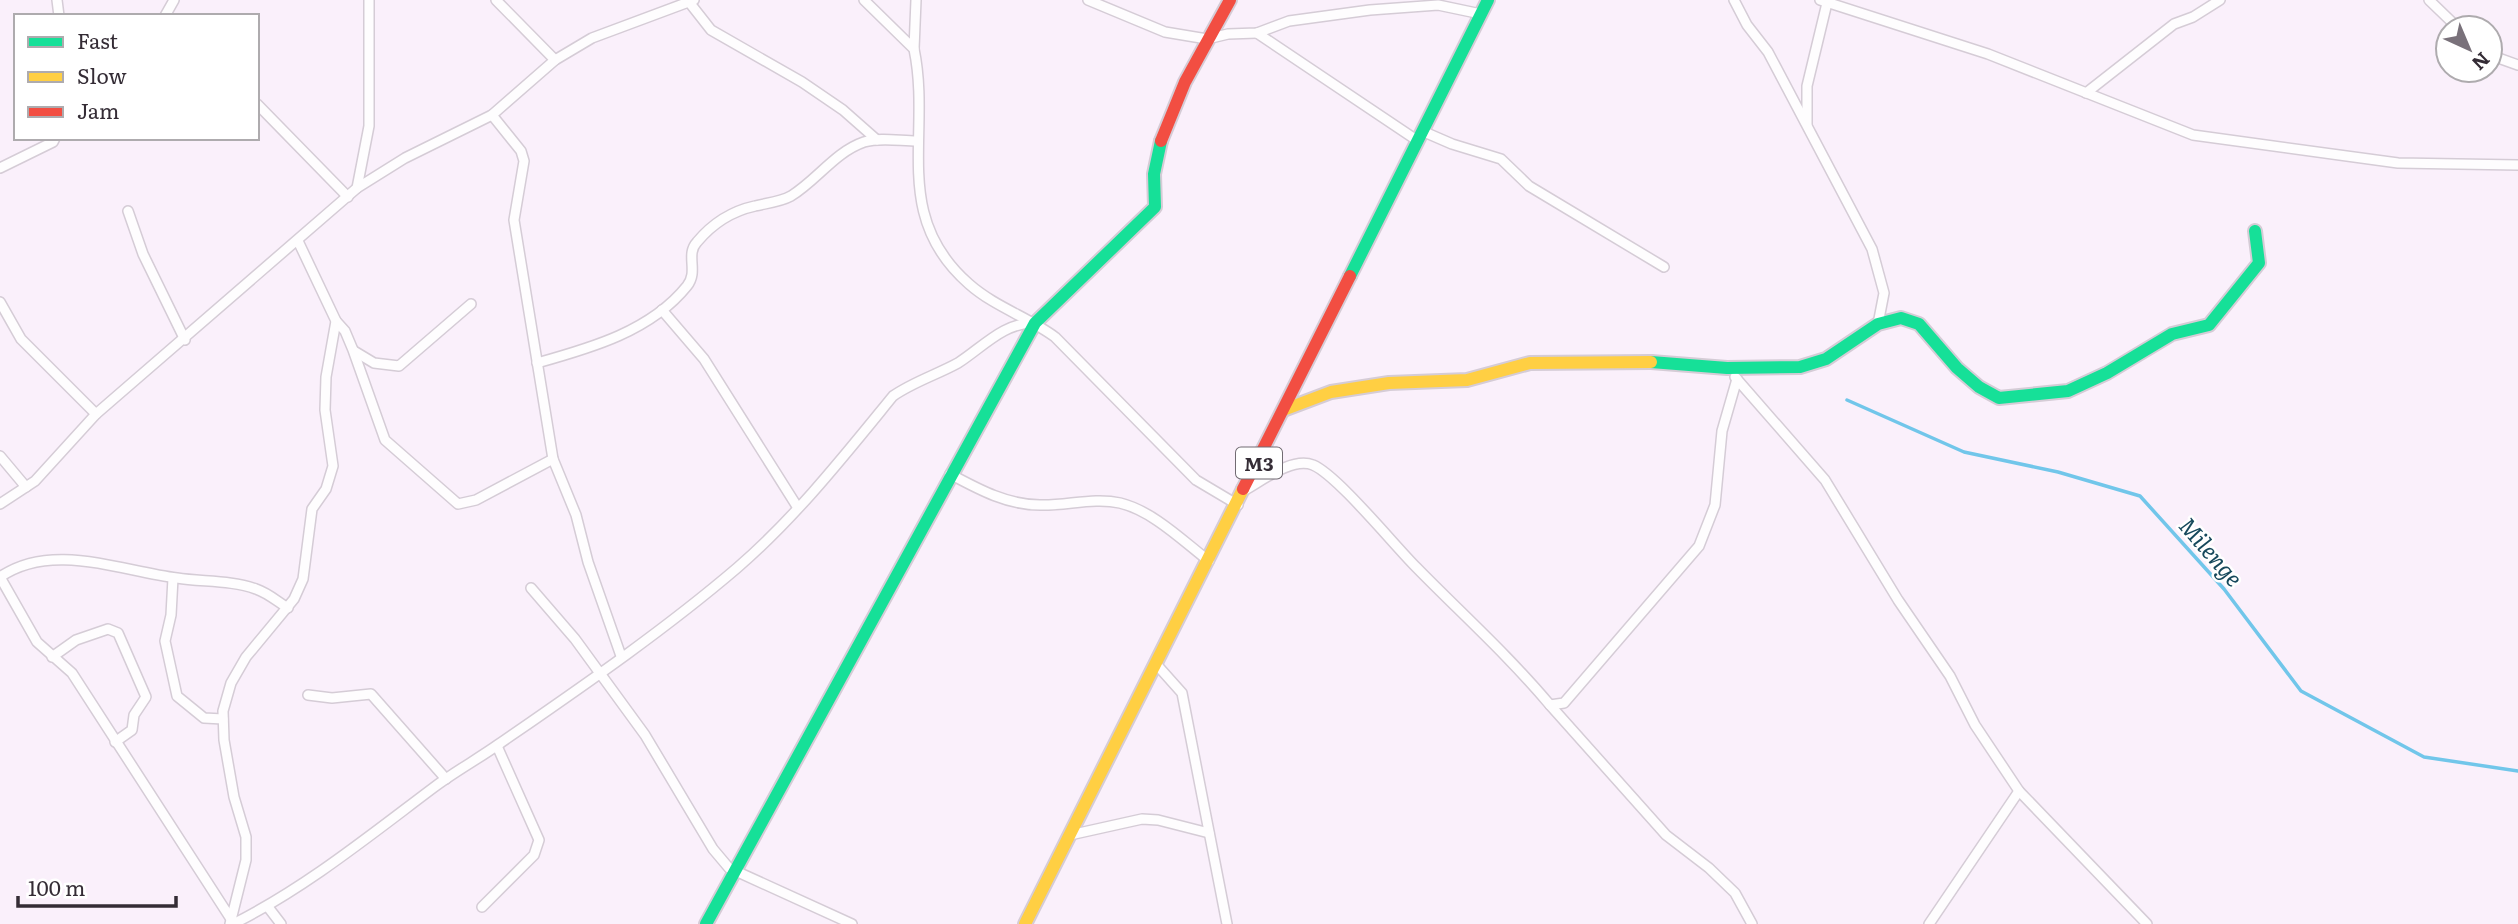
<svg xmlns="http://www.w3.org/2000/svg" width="2518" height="924" font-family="Literata,serif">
<rect width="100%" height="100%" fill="#faf0fb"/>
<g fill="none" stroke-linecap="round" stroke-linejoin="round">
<polyline stroke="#71c6ea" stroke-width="3.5" points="1847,400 1964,452 2058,472 2140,496 2224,589 2301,691 2424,757 2518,771"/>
<g stroke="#d5ccd6" stroke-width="12">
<g id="street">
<polyline points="57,0 59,16"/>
<polyline points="496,0 555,60"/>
<path d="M864,0L914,49C932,135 890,215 969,284C995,307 1028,317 1055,337L1196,480L1238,505"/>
<polyline points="1088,0 1165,32 1207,39 1228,34 1257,33 1289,21 1370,10 1438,5 1481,14"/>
<polyline points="1734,0 1747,25 1768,52 1872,249 1884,293 1878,324"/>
<polyline points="1820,0 1988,54 2193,135 2398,163 2518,165"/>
<polyline points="2429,0 2458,28"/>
<polyline points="689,2 711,30 802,82 843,110 877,140"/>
<polyline points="165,16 174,0"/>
<polyline points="1257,33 1418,141"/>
<polyline points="914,49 916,0"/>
<polyline points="2490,55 2518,65"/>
<polyline points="2086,93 2174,24 2193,17 2220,0"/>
<polyline points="257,104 348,197"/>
<polyline points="492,115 521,151 524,161 514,220 553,459 576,515 588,562 621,656"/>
<polyline points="1807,124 1807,86 1827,3"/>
<polyline points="1422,131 1452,144 1501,159 1529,186 1664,267"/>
<polyline points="0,168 53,142 55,138"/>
<polyline points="357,188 369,126 369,0"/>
<polyline points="128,211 143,254 185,340"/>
<polyline points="0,302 21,339 96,414"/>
<polyline points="662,310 704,359 798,508"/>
<polyline points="336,321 345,331 353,350 385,440 458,504 476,500 553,459"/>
<polyline points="354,351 374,363 399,366 471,304"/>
<path d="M537,363C591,348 651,331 687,286C699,271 685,255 697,242C712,224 732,211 755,206C767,203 780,202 791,196C817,180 835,152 864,142C880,137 900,141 917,141"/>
<polyline points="1735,377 1825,480 1898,600 1950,676 1975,725 2019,791 2147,924"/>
<polyline points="0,456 26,487"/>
<path d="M950,474C978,489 1007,505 1040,505C1066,506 1094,497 1120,503C1153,511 1183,541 1209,561"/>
<path d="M1245,490C1263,480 1292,457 1313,465C1337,475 1394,545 1416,567C1461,613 1508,655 1550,705L1564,703L1699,546L1715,505L1722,431L1737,379"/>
<polyline points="0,504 35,481 96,414 357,188 405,158 492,115 555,60 592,38 694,0"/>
<polyline points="0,577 37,642 72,673 231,919"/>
<path d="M0,577C52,541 120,571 177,578C202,582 231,580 256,589C268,593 278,602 288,608"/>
<polyline points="173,578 171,615 165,641 177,696 204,718 223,719"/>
<polyline points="531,588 575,639 645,735 713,849 729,868 852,924"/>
<polyline points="52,657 76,640 108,629 118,633 146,697 134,715 132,730 115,742"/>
<polyline points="1157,665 1182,693 1227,924"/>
<polyline points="308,695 332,698 371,694 446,779"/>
<polyline points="1550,705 1666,835 1709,868 1735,893 1752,924"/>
<polyline points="1070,835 1142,819 1158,820 1209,833"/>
<polyline points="268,907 281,924"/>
<polyline points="482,907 534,855 539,840 497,746"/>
<polyline points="230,924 246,860 246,837 234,797 224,740 223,711 231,683 246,657 294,599 303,579 312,509 326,489 333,466 325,410 326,377 336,321 298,241"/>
<path d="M233,924C305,888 369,836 433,788C454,772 478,759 499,744C580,688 662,632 737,568C796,517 844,456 893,396C913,382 936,375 958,363C983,347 1004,322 1035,323"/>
<polyline points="1929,924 2019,791"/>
</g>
</g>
<g stroke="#d5ccd6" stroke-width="16">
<g id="fast">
<polyline points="1350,276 1488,0"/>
<polyline points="1651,362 1727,368 1800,367 1826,359 1878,324 1901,318 1919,324 1957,368 1979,387 1999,398 2068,391 2107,373 2172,334 2209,325 2259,263 2255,231"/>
<polyline points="706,924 1035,323 1155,207 1154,174 1161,141"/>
</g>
</g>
<g stroke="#d5ccd6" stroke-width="16">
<g id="slow">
<polyline points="1286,409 1331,392 1389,383 1467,380 1530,363 1651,362"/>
<polyline points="1025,924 1243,489"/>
</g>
</g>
<g stroke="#d5ccd6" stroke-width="16">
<g id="jam">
<polyline points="1161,141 1185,82 1230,0"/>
<polyline points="1243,489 1350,276"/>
</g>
</g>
<use href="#street" stroke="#fefdfe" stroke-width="9"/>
<use href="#fast" stroke="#16e098" stroke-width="12"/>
<use href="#slow" stroke="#ffcf43" stroke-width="12"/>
<use href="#jam" stroke="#f24e42" stroke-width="12"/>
</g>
<g text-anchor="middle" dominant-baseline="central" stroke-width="5" stroke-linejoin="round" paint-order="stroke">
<rect fill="#fff" stroke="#716b72" stroke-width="2" x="1236" y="447.5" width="46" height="31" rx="5"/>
<g font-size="19" font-weight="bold" fill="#342c35">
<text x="1259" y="463">M3</text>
</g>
<g font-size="23" font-style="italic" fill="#16485c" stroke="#fff">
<text transform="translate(2212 551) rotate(49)">Milenge</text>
</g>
</g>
<rect x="14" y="14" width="245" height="126" fill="#ffffff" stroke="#aeabae" stroke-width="2"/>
<rect x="28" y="37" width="35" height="10" fill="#16e098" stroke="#aeabae" stroke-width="2"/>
<text x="77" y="49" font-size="21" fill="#342c35">Fast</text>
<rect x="28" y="72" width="35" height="10" fill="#ffcf43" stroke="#aeabae" stroke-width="2"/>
<text x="77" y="84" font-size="21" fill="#342c35">Slow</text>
<rect x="28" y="107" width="35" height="10" fill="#f24e42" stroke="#aeabae" stroke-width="2"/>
<text x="77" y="119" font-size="21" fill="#342c35">Jam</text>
<g transform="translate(2469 49) rotate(136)"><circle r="33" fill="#ffffff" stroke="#aeabae" stroke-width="2"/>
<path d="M0-5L12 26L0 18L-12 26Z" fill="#79717a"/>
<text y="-10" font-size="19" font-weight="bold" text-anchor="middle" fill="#342c35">N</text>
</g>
<path d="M18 896v10h158v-10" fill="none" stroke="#342c35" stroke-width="3.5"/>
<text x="28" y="896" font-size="21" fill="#342c35" stroke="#ffffff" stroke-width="5" paint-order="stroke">100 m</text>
</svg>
